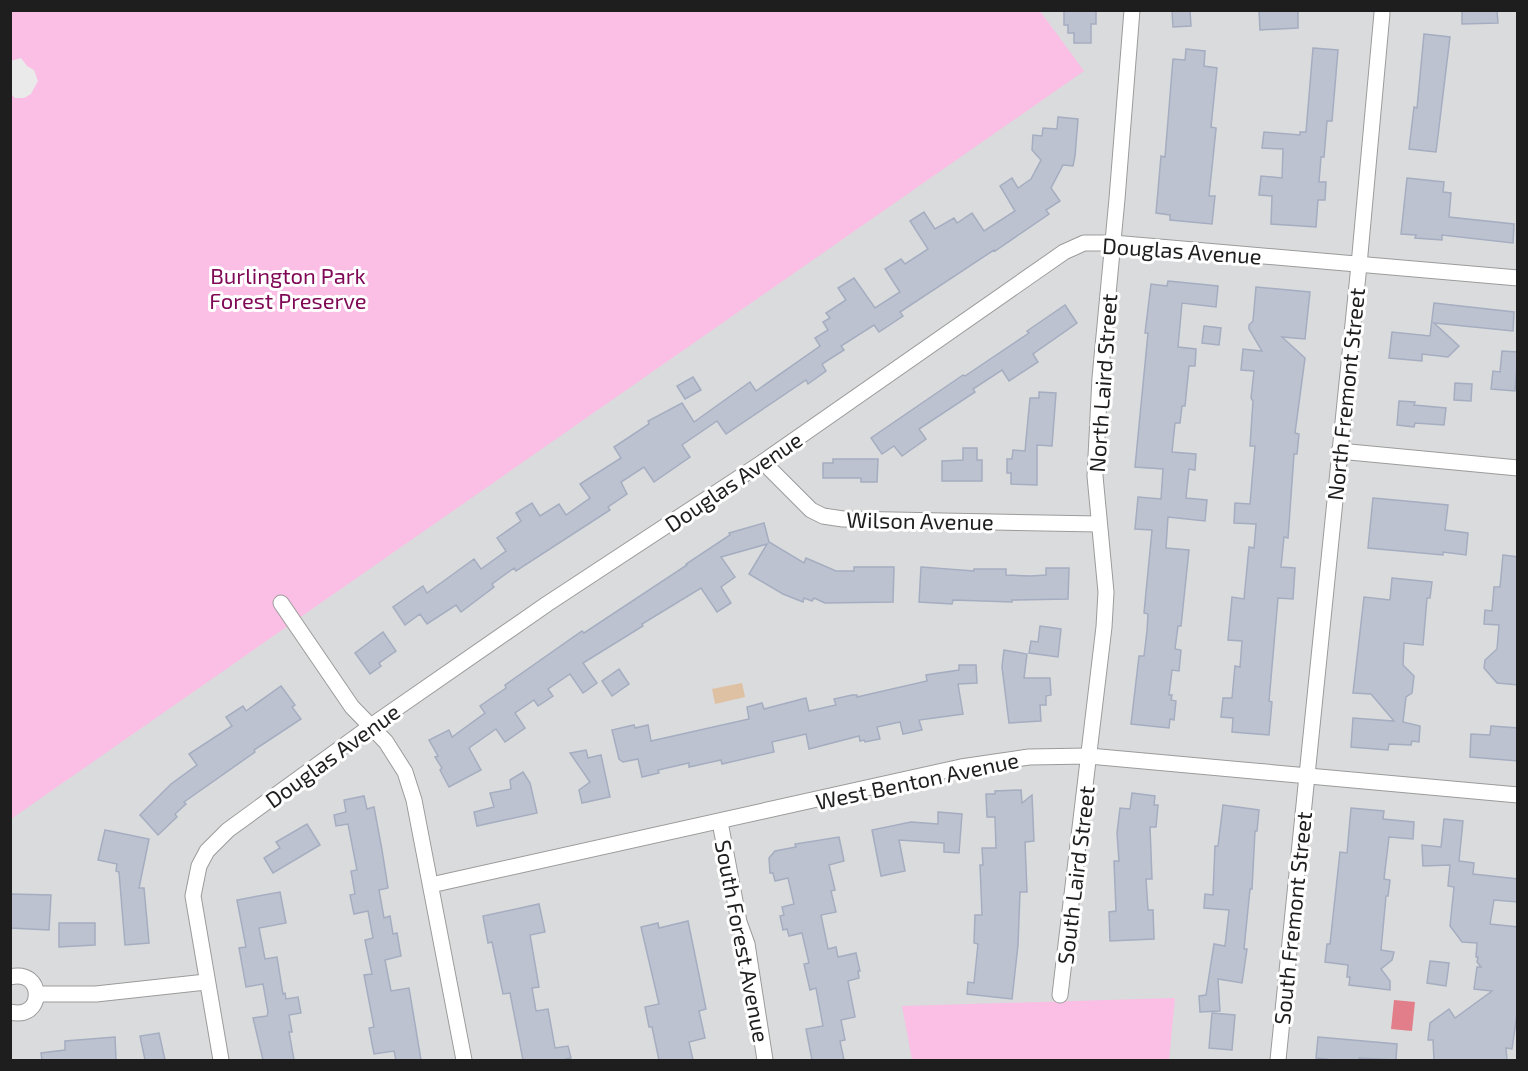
<svg xmlns="http://www.w3.org/2000/svg" width="1528" height="1071" font-family="'Exo 2',sans-serif">
<rect width="100%" height="100%" fill="#e3e4ef"/>
<polygon fill="#dadbdc" points="1040,11 1517,11 1517,1060 11,1060 10,819 1083,71"/>
<g fill="#fbbee5">
<polygon points="11,11 1040,11 1084,71 11,819"/>
<polygon points="1175,998 1169,1060 912,1060 902,1006"/>
</g>
<polygon fill="#e17e89" points="1394,1000 1415,1002 1412,1031 1391,1029"/>
<polygon fill="#eaeaea" points="21,58 27,66 34,70 38,81 31,94 24,98 15,98 11,94 11,61"/>
<polygon fill="#dec0a2" points="742,683 745,697 715,704 712,689"/>
<g fill="#bcc2cf" stroke="#a5adc1" stroke-width="1.5">
<polygon points="1064,10 1096,10 1096,24 1091,24 1091,43 1074,43 1074,33 1068,33 1068,25 1064,25"/>
<polygon points="1172,10 1190,10 1191,26 1173,27"/>
<polygon points="1259,10 1298,10 1298,28 1260,30"/>
<polygon points="1462,10 1497,10 1498,23 1462,24"/>
<polygon points="1424,34 1450,37 1436,152 1409,149 1414,107 1417,108"/>
<polygon points="1313,48 1338,50 1332,121 1327,121 1324,157 1321,157 1319,182 1326,182 1325,200 1318,200 1316,227 1271,224 1272,196 1259,195 1261,176 1282,178 1283,149 1262,148 1264,132 1300,135 1300,132 1306,132"/>
<polygon points="1186,49 1205,51 1204,66 1217,68 1211,127 1216,128 1216,129 1209,196 1215,196 1212,224 1170,220 1170,215 1156,213 1161,156 1165,157 1173,59 1185,60"/>
<polygon points="1058,117 1078,119 1075,156 1073,166 1063,165 1051,188 1060,201 1046,210 1049,214 995,251 994,250 900,312 903,316 879,332 874,325 841,346 844,350 822,364 826,371 808,384 806,380 726,434 717,421 682,445 690,457 654,482 644,467 621,482 627,494 608,507 610,510 516,571 514,568 492,584 494,587 461,612 456,605 427,624 420,614 405,625 393,607 423,586 427,593 474,559 481,569 506,551 497,538 521,521 516,513 532,503 540,516 559,504 566,515 590,498 580,484 621,458 614,447 649,424 648,421 682,403 694,422 750,382 756,391 820,346 815,338 828,330 823,322 830,318 826,313 846,300 838,288 854,278 875,308 900,292 885,269 901,259 905,264 928,249 910,221 924,212 935,229 954,218 957,223 972,213 984,231 1015,211 1000,186 1012,178 1018,188 1031,179 1041,160 1032,150 1033,135 1042,136 1043,128 1057,129"/>
<polygon points="1407,178 1444,182 1443,192 1451,193 1449,217 1514,224 1513,243 1442,235 1442,240 1415,238 1416,235 1401,234"/>
<polygon points="1168,281 1218,286 1216,307 1182,303 1178,347 1196,349 1195,366 1189,366 1185,406 1182,406 1180,423 1175,423 1172,452 1196,454 1195,470 1189,469 1186,498 1207,500 1205,521 1168,517 1166,548 1189,550 1181,626 1178,626 1175,649 1181,650 1179,671 1172,670 1169,695 1172,695 1171,700 1176,701 1174,720 1170,719 1169,728 1131,724 1139,656 1144,656 1147,631 1148,614 1144,613 1152,530 1135,529 1138,497 1161,499 1163,469 1135,467 1148,333 1145,333 1151,284 1167,286"/>
<polygon points="1256,287 1310,292 1305,339 1282,337 1305,358 1295,433 1299,434 1297,454 1294,454 1288,538 1284,537 1281,567 1295,568 1293,599 1278,598 1269,701 1272,702 1269,735 1232,732 1233,718 1221,717 1223,698 1232,698 1235,666 1240,667 1242,641 1228,640 1232,597 1244,599 1249,547 1254,548 1256,524 1234,523 1235,503 1250,504 1255,446 1250,446 1253,401 1251,398 1254,371 1241,370 1243,349 1262,351 1249,329 1249,325 1253,321"/>
<polygon points="1434,303 1514,312 1513,331 1434,323 1459,346 1448,357 1422,354 1422,361 1389,358 1392,332 1430,336"/>
<polygon points="1065,305 1077,323 1033,354 1038,362 1009,381 1002,370 973,389 975,392 919,429 926,439 902,456 894,446 882,454 871,438 963,375 965,376 1029,333 1027,331"/>
<polygon points="1204,326 1221,328 1219,345 1202,343"/>
<polygon points="1502,351 1518,352 1515,391 1491,389 1493,371 1500,372"/>
<polygon points="693,377 701,390 685,399 677,386"/>
<polygon points="1455,383 1472,384 1471,401 1454,400"/>
<polygon points="1039,392 1056,393 1052,446 1037,445 1037,485 1011,484 1011,473 1007,473 1007,459 1012,459 1013,450 1025,451 1030,398 1039,398"/>
<polygon points="1399,401 1415,402 1414,405 1446,408 1444,425 1415,423 1414,427 1397,425"/>
<polygon points="963,448 977,448 977,460 982,460 982,481 942,481 942,461 963,460"/>
<polygon points="833,459 878,459 877,482 861,482 861,478 823,478 823,463 833,463"/>
<polygon points="1373,498 1448,505 1445,530 1468,533 1466,555 1443,552 1443,555 1368,548"/>
<polygon points="764,523 769,542 804,563 806,558 836,571 854,571 854,567 894,567 893,602 825,603 814,598 812,601 804,598 803,602 783,594 749,574 767,544 721,557 735,577 721,587 731,603 717,612 701,588 642,624 643,626 583,663 597,683 583,693 570,674 548,689 553,696 538,706 534,700 515,713 525,728 505,742 496,729 469,748 481,770 449,787 440,770 442,768 435,757 438,756 429,740 449,730 452,737 485,713 480,706 506,688 505,685 582,631 584,633 687,565 686,564 730,535 729,533"/>
<polygon points="1503,555 1518,557 1518,685 1497,683 1484,668 1485,660 1497,649 1499,625 1484,624 1485,610 1492,611 1494,587 1500,587"/>
<polygon points="921,567 974,571 974,569 1006,569 1006,575 1031,576 1046,575 1046,568 1069,568 1068,599 1012,600 1012,602 953,600 952,604 919,602"/>
<polygon points="1392,578 1432,582 1430,598 1427,598 1423,645 1404,643 1403,665 1414,676 1412,693 1406,697 1403,722 1420,726 1419,742 1412,741 1411,745 1389,744 1388,750 1351,747 1353,718 1394,721 1371,694 1353,693 1364,597 1390,600"/>
<polygon points="1040,626 1061,629 1058,657 1029,653 1031,641 1038,642"/>
<polygon points="383,632 396,651 379,663 381,666 370,674 355,653"/>
<polygon points="1004,650 1027,654 1024,678 1050,678 1051,695 1046,696 1046,705 1040,705 1041,721 1009,723 1002,667"/>
<polygon points="959,665 976,665 977,683 958,684 963,714 919,720 922,730 903,734 900,722 877,727 880,739 865,742 864,740 860,741 859,736 809,749 806,734 772,742 774,752 722,764 721,760 689,767 689,763 658,770 659,773 642,777 638,759 623,762 619,759 612,730 634,725 635,728 648,725 651,741 749,719 747,707 762,703 764,709 806,698 809,711 836,705 834,699 852,695 857,695 857,697 927,681 926,675 959,670"/>
<polygon points="619,669 629,684 612,696 602,681"/>
<polygon points="281,686 295,705 292,707 301,719 254,750 255,752 184,802 186,804 175,814 177,817 158,835 140,815 171,784 197,765 189,754 232,726 226,717 243,706 246,711"/>
<polygon points="1491,726 1518,728 1518,761 1470,757 1471,734 1490,735"/>
<polygon points="586,750 588,758 601,755 610,797 582,803 579,790 590,782 570,753"/>
<polygon points="523,772 530,783 537,813 477,826 474,812 494,807 490,793 511,789 510,780"/>
<polygon points="1021,790 1022,803 1032,795 1034,841 1025,842 1027,892 1020,892 1018,945 1012,999 967,994 968,982 974,983 978,944 974,943 975,915 982,915 980,865 983,865 982,848 996,848 995,817 987,817 986,794 995,794 995,791"/>
<polygon points="1132,793 1155,796 1154,805 1158,805 1156,827 1150,827 1152,879 1146,879 1148,910 1153,910 1154,939 1110,941 1109,912 1116,911 1114,861 1119,861 1117,833 1120,808 1130,809"/>
<polygon points="364,796 367,809 374,807 382,850 388,888 379,890 384,918 390,916 393,934 397,933 401,956 385,960 391,991 409,988 421,1060 396,1060 394,1051 374,1054 369,1028 374,1027 364,975 372,974 365,940 373,938 368,911 354,914 350,895 355,894 351,871 357,870 348,824 336,826 334,815 346,812 344,800"/>
<polygon points="1223,805 1259,810 1257,831 1255,831 1252,889 1250,889 1244,949 1247,949 1242,983 1218,979 1220,1011 1200,1012 1199,996 1206,995 1214,944 1225,946 1229,910 1204,908 1205,894 1213,895 1215,846 1218,846"/>
<polygon points="1351,808 1384,811 1383,819 1414,822 1413,839 1389,837 1384,879 1390,880 1388,896 1386,896 1381,950 1394,952 1392,960 1381,969 1390,981 1390,990 1349,985 1350,977 1347,977 1348,965 1325,962 1327,944 1330,944 1340,852 1347,853"/>
<polygon points="938,812 962,814 959,853 944,852 944,843 899,840 905,871 881,876 872,830 911,822 938,824"/>
<polygon points="1444,819 1463,821 1459,861 1474,863 1473,874 1518,879 1518,902 1494,900 1490,924 1518,927 1518,1007 1512,1049 1506,1048 1507,1060 1434,1060 1433,1040 1428,1040 1430,1023 1449,1009 1455,1018 1492,991 1474,989 1477,967 1481,967 1477,962 1478,957 1476,957 1477,943 1462,942 1450,926 1454,887 1448,886 1450,865 1423,866 1422,845 1441,847"/>
<polygon points="307,824 320,845 273,873 264,858 280,848 276,842"/>
<polygon points="105,830 149,839 139,888 144,888 149,943 125,945 119,872 116,871 117,864 98,860"/>
<polygon points="839,837 844,861 829,865 835,890 831,891 836,912 821,915 828,949 836,947 838,957 856,953 860,971 858,971 859,978 848,981 855,1017 841,1020 845,1040 840,1041 844,1060 812,1060 806,1029 823,1026 816,988 810,990 804,964 809,963 802,933 789,936 787,929 783,930 780,916 784,915 782,907 794,904 788,878 775,881 773,873 770,873 769,858 775,851 796,847 795,844"/>
<polygon points="280,892 286,923 259,928 265,959 277,957 283,994 285,993 286,999 298,997 301,1013 289,1015 292,1032 289,1032 294,1060 263,1060 253,1018 267,1016 268,1012 263,984 246,987 239,948 246,947 237,900"/>
<polygon points="10,894 51,895 49,930 10,928"/>
<polygon points="539,904 545,932 530,935 539,987 532,988 536,1011 548,1009 555,1048 568,1046 571,1058 566,1059 567,1060 523,1060 510,993 503,994 492,942 488,943 483,916"/>
<polygon points="688,921 706,1009 699,1011 705,1038 689,1042 693,1060 659,1060 652,1027 649,1027 645,1007 659,1004 641,927 658,923 659,928"/>
<polygon points="59,923 95,923 95,945 59,947"/>
<polygon points="1430,961 1449,963 1446,986 1427,983"/>
<polygon points="1212,1013 1235,1015 1232,1050 1209,1048"/>
<polygon points="159,1033 165,1060 145,1060 140,1036"/>
<polygon points="115,1037 116,1060 42,1060 41,1053 65,1050 65,1041"/>
<polygon points="1318,1037 1397,1044 1396,1060 1359,1058 1359,1060 1326,1060 1327,1059 1316,1058"/>
</g>
<g fill="none" stroke-linecap="round" stroke-linejoin="round">
<g stroke="#9b9b9b" stroke-width="17">
<g id="street">
<polyline points="1339,451 1518,468"/>
<polyline points="763,462 811,510 823,516 843,519 1098,524"/>
<polyline points="281,603 352,707 386,742 405,772 414,800 464,1060"/>
<polyline points="720,822 739,922 747,944 765,1060"/>
<polyline points="431,885 961,767 1029,757 1089,756 1518,795"/>
<path d="M10,977C45,968 45,1021 10,1012"/>
<polyline points="37,994 96,994 206,982"/>
<polyline points="1060,995 1104,627 1106,592 1095,476 1100,378 1117,199 1132,10"/>
<polyline points="221,1060 193,896 199,866 207,851 228,830 371,726 547,604 763,462 1064,252 1084,243 1113,243 1518,278"/>
<polyline points="1278,1060 1359,265 1382,13"/>
</g>
</g>
<use href="#street" stroke="#fff" stroke-width="15"/>
</g>
<g text-anchor="middle" dominant-baseline="central" stroke-width="6" stroke-linejoin="round" paint-order="stroke">
<g font-size="22" fill="#1e1e1e" stroke="#fff">
<text transform="translate(1182 250) rotate(4)">Douglas Avenue</text>
<text transform="translate(1102 383) rotate(-86)">North Laird Street</text>
<text transform="translate(1345 394) rotate(-84)">North Fremont Street</text>
<text transform="translate(733 481) rotate(-34)">Douglas Avenue</text>
<text transform="translate(920 520) rotate(1)">Wilson Avenue</text>
<text transform="translate(332 755) rotate(-36)">Douglas Avenue</text>
<text transform="translate(917 780) rotate(-12)">West Benton Avenue</text>
<text transform="translate(1075 875) rotate(-83)">South Laird Street</text>
<text transform="translate(1292 918) rotate(-84)">South Fremont Street</text>
<text transform="translate(743 941) rotate(79)">South Forest Avenue</text>
</g>
<g font-size="22" fill="#7f0855" stroke="#fff">
<text x="288" y="275">Burlington Park<tspan x="288" dy="25">Forest Preserve</tspan></text>
</g>
</g>
<rect width="1528" height="1071" fill="none" stroke="#1e1e1e" stroke-width="24"/>
</svg>
